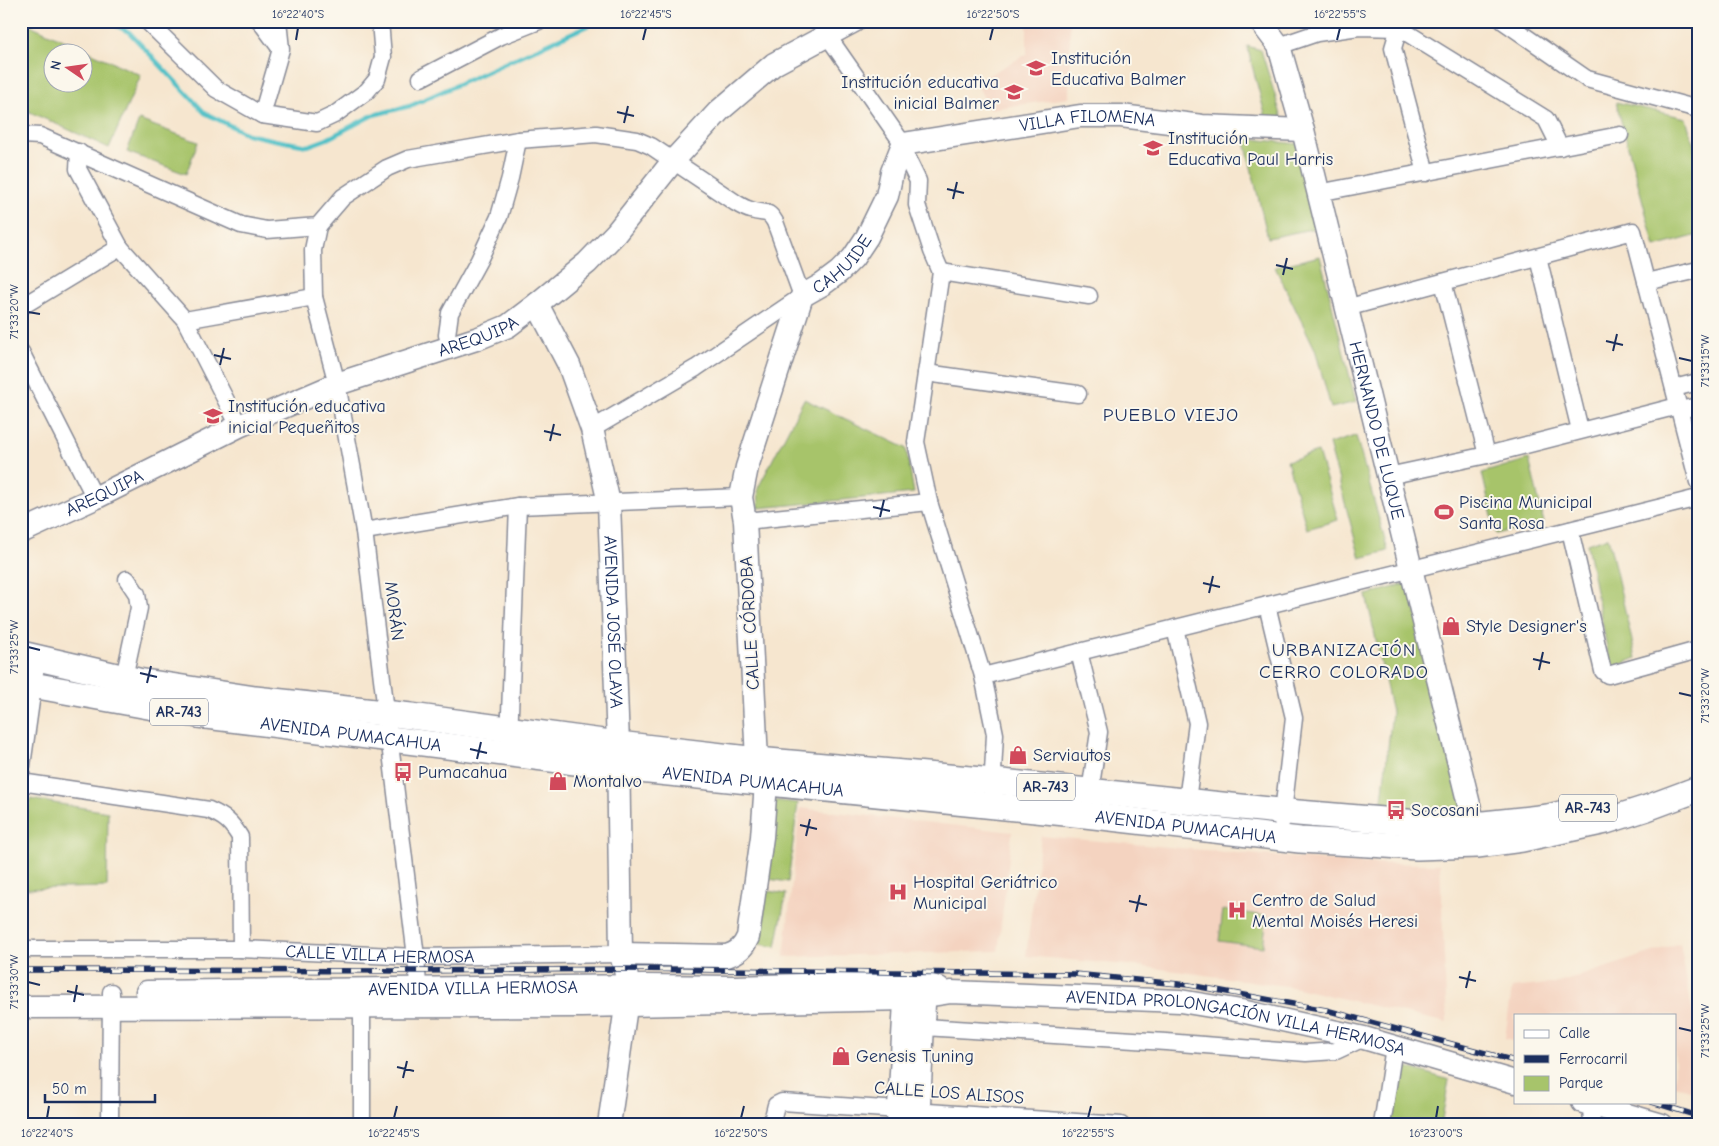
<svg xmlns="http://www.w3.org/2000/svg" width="1719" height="1146" font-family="'Comic Neue',sans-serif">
<rect width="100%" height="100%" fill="#fbf7ec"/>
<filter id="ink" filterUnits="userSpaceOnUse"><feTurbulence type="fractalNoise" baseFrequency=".02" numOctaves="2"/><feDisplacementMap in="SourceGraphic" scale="10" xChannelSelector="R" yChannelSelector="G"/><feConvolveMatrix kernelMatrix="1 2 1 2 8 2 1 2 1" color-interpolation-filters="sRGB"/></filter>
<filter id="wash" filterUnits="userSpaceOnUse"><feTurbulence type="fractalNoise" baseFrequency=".0096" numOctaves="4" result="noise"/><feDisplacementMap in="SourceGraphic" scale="20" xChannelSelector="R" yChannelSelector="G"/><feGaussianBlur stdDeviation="1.12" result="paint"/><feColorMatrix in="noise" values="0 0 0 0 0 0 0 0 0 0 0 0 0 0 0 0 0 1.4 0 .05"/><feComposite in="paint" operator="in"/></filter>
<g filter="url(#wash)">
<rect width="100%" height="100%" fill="#f6e6cf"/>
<g fill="#f4d3c0">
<polygon points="1027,21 1070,21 1069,98 989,109 976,82 1027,54"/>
<polygon points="800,808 1012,832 998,951 784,957"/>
<polygon points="1041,836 1354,863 1440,864 1447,1023 1293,987 1139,966 1026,956"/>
<polygon points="1680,943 1698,1045 1698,1092 1675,1086 1675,1015 1515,1015 1515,1041 1505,1038 1512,988 1559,983"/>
</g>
<g fill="#a7c46b" stroke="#617a64" fill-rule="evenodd">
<path d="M21,21L141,75L109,148L21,108ZM52,52H82V82H52Z"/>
<polygon points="1247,46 1261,50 1282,118 1267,122"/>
<polygon points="1616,102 1686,118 1698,160 1698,235 1655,247"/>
<polygon points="139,120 198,142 186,174 127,152"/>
<polygon points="1244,138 1298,144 1316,228 1268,238"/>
<polygon points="1320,256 1356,402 1331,408 1315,349 1275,267"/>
<polygon points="804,399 906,448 914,493 759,508 758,488"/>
<polygon points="1356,436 1388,551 1360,558 1329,444"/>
<polygon points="1318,452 1338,520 1307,529 1287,461"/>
<polygon points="1529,459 1544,523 1496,534 1482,473"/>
<polygon points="1608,537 1636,658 1611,669 1587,544"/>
<polygon points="1409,583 1465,811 1381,809 1392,712 1366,595"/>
<polygon points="30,799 108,812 107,887 21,889 21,849"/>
<polygon points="772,800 798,803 788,882 762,878"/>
<polygon points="763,890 786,894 776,947 753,943"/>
<polygon points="1223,910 1267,916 1263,947 1219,941"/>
<polygon points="1398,1064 1449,1080 1441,1125 1387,1125"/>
</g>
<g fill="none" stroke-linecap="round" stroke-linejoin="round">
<polyline stroke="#53c1c7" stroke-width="4.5" points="107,21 129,32 205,113 247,134 275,140 308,146 327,139 373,115 410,106 598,21"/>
</g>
</g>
<g filter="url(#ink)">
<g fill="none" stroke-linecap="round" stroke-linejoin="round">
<g stroke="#888a96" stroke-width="19">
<g id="street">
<polyline points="147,21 216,89 262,115 317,123 334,115 367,91 377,79 383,57 380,21"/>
<polyline points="260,21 280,48"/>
<polyline points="1503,21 1587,79 1698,109"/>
<polyline points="1399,28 1393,48 1426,173"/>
<polyline points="827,35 903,144"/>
<polyline points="1279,46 1317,33 1359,27 1399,28 1546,119 1560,147"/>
<polyline points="421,78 501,36 539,21"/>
<polyline points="262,115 281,49 278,21"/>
<path d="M21,135L40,136L241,225L267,230L318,226L343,197L387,168L408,159L518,140L596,134L637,140L651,146L736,203C741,206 746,209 751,210C764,215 767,208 775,222L802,296L696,368L592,429"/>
<polyline points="902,148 918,181 917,205 932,251 941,272 916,442 929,502 983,676 995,734 992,791"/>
<polyline points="79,152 78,169 120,247 185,320 239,426"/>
<polyline points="1318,193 1620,135"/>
<polyline points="318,226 313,250 314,297 337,384 364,531 416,957 419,999"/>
<polyline points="1538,257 1580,430"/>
<polyline points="941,272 1089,296"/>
<polyline points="1443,282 1487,455"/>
<polyline points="1646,282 1698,270"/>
<polyline points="21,307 120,247"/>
<polyline points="1346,308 1633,231 1698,482"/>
<polyline points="185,320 314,297"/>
<polyline points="451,347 447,335 450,313 479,260 499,217 510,178 518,140"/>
<polyline points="21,352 95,498"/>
<polyline points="926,373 1078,394"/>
<polyline points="1674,388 1698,382"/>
<polyline points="1679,410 1698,406"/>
<polyline points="1388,476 1487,455 1678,406"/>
<polyline points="745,521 929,502"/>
<polyline points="1570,530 1603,671 1608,675 1698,650"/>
<polyline points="364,531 518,506 741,497"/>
<polyline points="1267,605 1294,718 1282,821"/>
<polyline points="1175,628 1197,723 1187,801"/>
<polyline points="1079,652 1099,732 1090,792"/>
<polyline points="983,676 1698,498"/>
<polyline points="122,687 139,608 137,594 127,579"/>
<polyline points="509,739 518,506"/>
<polyline points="21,773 37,658"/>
<path d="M21,782L209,810C225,817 231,822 240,837L241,949"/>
<path id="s1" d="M21,949H241L416,957L621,954"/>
<polyline points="924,1027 1166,1042 1306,1053 1336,1051 1364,1038"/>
<polyline points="1591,1105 1592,1125"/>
<polyline points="110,1125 111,992"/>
<polyline points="362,1125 362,1006"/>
<polyline points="771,1125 776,1105 782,1102 1121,1125"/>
<polyline points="1382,1125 1394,1047"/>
</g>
</g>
<g stroke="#888a96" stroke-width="25">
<g id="secondary">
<path id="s2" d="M1260,21L1279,46L1303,130L1474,825L1476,841"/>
<path id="s3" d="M537,304L569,365L592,429L609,503L618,744L621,954L629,986L609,1125"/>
<path id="s4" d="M21,532L95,498L239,426L337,384L479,338L508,326L537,304L587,263L616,233L673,161L719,111L774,64L854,21"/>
<path id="s5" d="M621,954L727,956C738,952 743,948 748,937L762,837L766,783L764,774L757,760L745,521L741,497L747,467L802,296L823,284L839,272L853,258L867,237L887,196L892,172L903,144L1080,116H1121L1202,126L1303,130"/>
<path id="s6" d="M147,992L644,986L734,987L907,982L925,984L939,988"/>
<path id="s7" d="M21,1007L582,1006L906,999L951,992L1180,1001L1241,1011L1364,1038L1515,1082"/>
<polyline points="1583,1102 1662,1125"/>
<polyline points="898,1125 906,984"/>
<polyline points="918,1125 925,984"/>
</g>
</g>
<g stroke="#888a96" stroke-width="28">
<g id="primary">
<polyline points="21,654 138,681 255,699 411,716 618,744 757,760 993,781 1298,813 1419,823 1474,825 1548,817 1581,809"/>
<path id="s8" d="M21,683L198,715L639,770L1085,815L1300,840L1370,844L1417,847L1477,845L1522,839L1606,821L1647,808L1698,789"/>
</g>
</g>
<use href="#street" stroke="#fff" stroke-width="16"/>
<use href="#secondary" stroke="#fff" stroke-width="22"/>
<use href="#primary" stroke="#fff" stroke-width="25"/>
<g stroke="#1b2f5e" stroke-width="5.5">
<g id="rail">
<polyline points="21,970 417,971 625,969 1074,974 1189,985 1326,1010 1515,1061"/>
<polyline points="1652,1102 1698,1116"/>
</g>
</g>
<use href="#rail" stroke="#fbf7ec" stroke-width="4" stroke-dasharray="11" stroke-linecap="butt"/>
</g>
</g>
<path fill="none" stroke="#1b2f5e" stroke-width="2" d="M296,40L298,28M643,40L646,28M990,40L993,28M1337,40L1340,28M617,112L634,116M624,123L628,106M947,189L964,193M953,199L957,182M1276,265L1293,269M1283,275L1287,258M28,312L40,314M1606,341L1623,345M1613,351L1617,334M214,355L231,359M1679,358L1692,361M220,365L224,348M544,431L561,435M550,441L554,424M873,507L890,511M880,517L884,500M1203,583L1220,587M1209,593L1213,576M28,647L40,650M1533,659L1550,663M1539,670L1543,652M140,673L157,677M147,683L151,666M1679,693L1692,696M470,749L487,753M477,759L481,742M800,825L817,829M806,836L810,819M1129,901L1147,905M1136,912L1140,895M1459,977L1476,981M28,982L40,985M1466,988L1470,971M67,991L84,995M74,1002L77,985M1679,1028L1692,1031M397,1067L414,1071M403,1078L407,1061M47,1118L49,1106M394,1118L397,1106M741,1118L744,1106M1088,1118L1091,1106M1436,1118L1438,1106"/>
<defs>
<g id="school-bare" transform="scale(1.5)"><path d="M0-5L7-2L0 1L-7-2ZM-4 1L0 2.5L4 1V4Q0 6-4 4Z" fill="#d1495b" stroke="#fbf7ec" stroke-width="2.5" paint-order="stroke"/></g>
<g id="stadium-bare" transform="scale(1.5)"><path d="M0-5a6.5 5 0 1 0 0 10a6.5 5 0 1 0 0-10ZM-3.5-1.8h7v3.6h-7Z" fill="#d1495b" stroke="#fbf7ec" stroke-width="2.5" paint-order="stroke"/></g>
<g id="shop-bare" transform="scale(1.5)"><path d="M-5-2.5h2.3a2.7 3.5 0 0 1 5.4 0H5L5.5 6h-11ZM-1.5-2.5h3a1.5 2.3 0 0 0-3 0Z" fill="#d1495b" stroke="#fbf7ec" stroke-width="2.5" paint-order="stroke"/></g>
<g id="bus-bare" transform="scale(1.5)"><path d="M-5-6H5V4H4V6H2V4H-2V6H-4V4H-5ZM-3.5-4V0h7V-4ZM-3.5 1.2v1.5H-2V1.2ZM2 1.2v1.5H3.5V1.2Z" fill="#d1495b" stroke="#fbf7ec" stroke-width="2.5" paint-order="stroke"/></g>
<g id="hospital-bare" transform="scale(1.5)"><path d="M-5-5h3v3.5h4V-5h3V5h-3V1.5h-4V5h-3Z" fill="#d1495b" stroke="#fbf7ec" stroke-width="2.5" paint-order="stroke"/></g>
</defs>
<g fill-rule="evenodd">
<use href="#school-bare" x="1036" y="68"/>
<use href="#school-bare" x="1014" y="92"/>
<use href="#school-bare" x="1153" y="148"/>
<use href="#school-bare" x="213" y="416"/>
<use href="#stadium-bare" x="1444" y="512"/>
<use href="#shop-bare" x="1451" y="626"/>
<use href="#shop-bare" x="1018" y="755"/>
<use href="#bus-bare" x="403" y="772"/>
<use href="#shop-bare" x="558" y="781"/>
<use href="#bus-bare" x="1396" y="810"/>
<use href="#hospital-bare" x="898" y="892"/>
<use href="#hospital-bare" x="1237" y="910"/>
<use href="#shop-bare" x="841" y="1056"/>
</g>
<g text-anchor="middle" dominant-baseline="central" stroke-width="4" stroke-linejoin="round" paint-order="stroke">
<g fill="#fbf7ec" stroke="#5e6b89" stroke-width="1">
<rect x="150" y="698.5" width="58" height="27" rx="4"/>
<rect x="1017" y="773.5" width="58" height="27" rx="4"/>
<rect x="1559" y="794.5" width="58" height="27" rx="4"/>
</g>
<g font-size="16" font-weight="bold" fill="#1b2f5e">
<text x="179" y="712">AR-743</text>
<text x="1046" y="787">AR-743</text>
<text x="1588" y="808">AR-743</text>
</g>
<g font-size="18" fill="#1b2f5e" stroke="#fbf7ec" text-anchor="start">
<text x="1051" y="58">Institución<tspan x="1051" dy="21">Educativa Balmer</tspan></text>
<text x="999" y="82" text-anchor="end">Institución educativa<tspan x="999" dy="21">inicial Balmer</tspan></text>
<text x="1168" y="138">Institución<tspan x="1168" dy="21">Educativa Paul Harris</tspan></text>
<text x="228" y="406">Institución educativa<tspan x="228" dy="21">inicial Pequeñitos</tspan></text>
<text x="1459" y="502">Piscina Municipal<tspan x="1459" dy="21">Santa Rosa</tspan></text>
<text x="1466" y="626">Style Designer's</text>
<text x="1033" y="755">Serviautos</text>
<text x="418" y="772">Pumacahua</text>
<text x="573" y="781">Montalvo</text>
<text x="1411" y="810">Socosani</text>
<text x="913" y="882">Hospital Geriátrico<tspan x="913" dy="21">Municipal</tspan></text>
<text x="1252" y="900">Centro de Salud<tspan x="1252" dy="21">Mental Moisés Heresi</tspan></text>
<text x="856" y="1056">Genesis Tuning</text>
</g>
<g font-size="18" fill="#1b2f5e" stroke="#fbf7ec">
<text stroke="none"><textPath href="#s5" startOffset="1165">VILLA FILOMENA</textPath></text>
<text stroke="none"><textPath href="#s5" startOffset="841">CAHUIDE</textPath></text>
<text stroke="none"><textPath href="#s4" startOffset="498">AREQUIPA</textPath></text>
<text stroke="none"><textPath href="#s2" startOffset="428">HERNANDO DE LUQUE</textPath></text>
<text stroke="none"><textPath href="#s4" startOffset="92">AREQUIPA</textPath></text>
<text transform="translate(394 611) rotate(83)">MORÁN</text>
<text stroke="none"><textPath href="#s3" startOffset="332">AVENIDA JOSÉ OLAYA</textPath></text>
<text transform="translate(750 623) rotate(-93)">CALLE CÓRDOBA</text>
<text stroke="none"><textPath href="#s8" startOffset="334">AVENIDA PUMACAHUA</textPath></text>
<text stroke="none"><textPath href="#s8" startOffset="739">AVENIDA PUMACAHUA</textPath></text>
<text stroke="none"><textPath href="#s8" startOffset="1174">AVENIDA PUMACAHUA</textPath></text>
<text stroke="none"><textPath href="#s1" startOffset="359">CALLE VILLA HERMOSA</textPath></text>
<text stroke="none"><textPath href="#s6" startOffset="326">AVENIDA VILLA HERMOSA</textPath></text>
<text stroke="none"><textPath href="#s7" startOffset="1218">AVENIDA PROLONGACIÓN VILLA HERMOSA</textPath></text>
<text transform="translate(949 1093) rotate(4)">CALLE LOS ALISOS</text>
</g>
<g font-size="19" letter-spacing="1" fill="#1b2f5e" stroke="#fbf7ec">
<text x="1171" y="415">PUEBLO VIEJO</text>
<text x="1344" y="650">URBANIZACIÓN<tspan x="1344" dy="22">CERRO COLORADO</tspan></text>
</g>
</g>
<rect width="1719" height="1146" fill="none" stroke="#fbf7ec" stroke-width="55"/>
<rect x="1514" y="1014" width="162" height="90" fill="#fbf7ec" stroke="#a1a7b3"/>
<rect x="1524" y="1030" width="25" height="8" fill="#ffffff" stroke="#a1a7b3"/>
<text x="1559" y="1038" font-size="15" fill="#1b2f5e">Calle</text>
<rect x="1524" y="1055" width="25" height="8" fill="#1b2f5e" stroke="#a1a7b3"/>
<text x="1559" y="1064" font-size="15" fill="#1b2f5e">Ferrocarril</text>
<rect x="1524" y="1076" width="25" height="15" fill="#a7c46b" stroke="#a1a7b3"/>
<text x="1559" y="1088" font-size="15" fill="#1b2f5e">Parque</text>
<g transform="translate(68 68) rotate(283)"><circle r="24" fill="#fbf7ec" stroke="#a1a7b3"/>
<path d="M0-4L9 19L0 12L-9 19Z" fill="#d1495b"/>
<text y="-8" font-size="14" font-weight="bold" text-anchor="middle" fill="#1b2f5e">N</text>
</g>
<path d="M45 1094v8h110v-8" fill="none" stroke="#1b2f5e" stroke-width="2.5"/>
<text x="52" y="1094" font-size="15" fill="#1b2f5e" stroke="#fbf7ec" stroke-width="4" paint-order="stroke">50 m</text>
<rect x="28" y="28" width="1664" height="1090" fill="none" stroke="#1b2f5e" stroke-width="2"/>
<g font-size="12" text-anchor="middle" fill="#1b2f5e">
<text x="298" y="18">16°22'40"S</text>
<text x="646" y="18">16°22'45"S</text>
<text x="993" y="18">16°22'50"S</text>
<text x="1340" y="18">16°22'55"S</text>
<text transform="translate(14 312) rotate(-90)" y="4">71°33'20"W</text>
<text transform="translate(1705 361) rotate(-90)" y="4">71°33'15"W</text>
<text transform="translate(14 647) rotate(-90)" y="4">71°33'25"W</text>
<text transform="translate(1705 696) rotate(-90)" y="4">71°33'20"W</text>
<text transform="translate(14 982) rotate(-90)" y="4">71°33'30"W</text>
<text transform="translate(1705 1031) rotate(-90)" y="4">71°33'25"W</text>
<text x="47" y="1137">16°22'40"S</text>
<text x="394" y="1137">16°22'45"S</text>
<text x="741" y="1137">16°22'50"S</text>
<text x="1088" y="1137">16°22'55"S</text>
<text x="1436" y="1137">16°23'00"S</text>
</g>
</svg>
